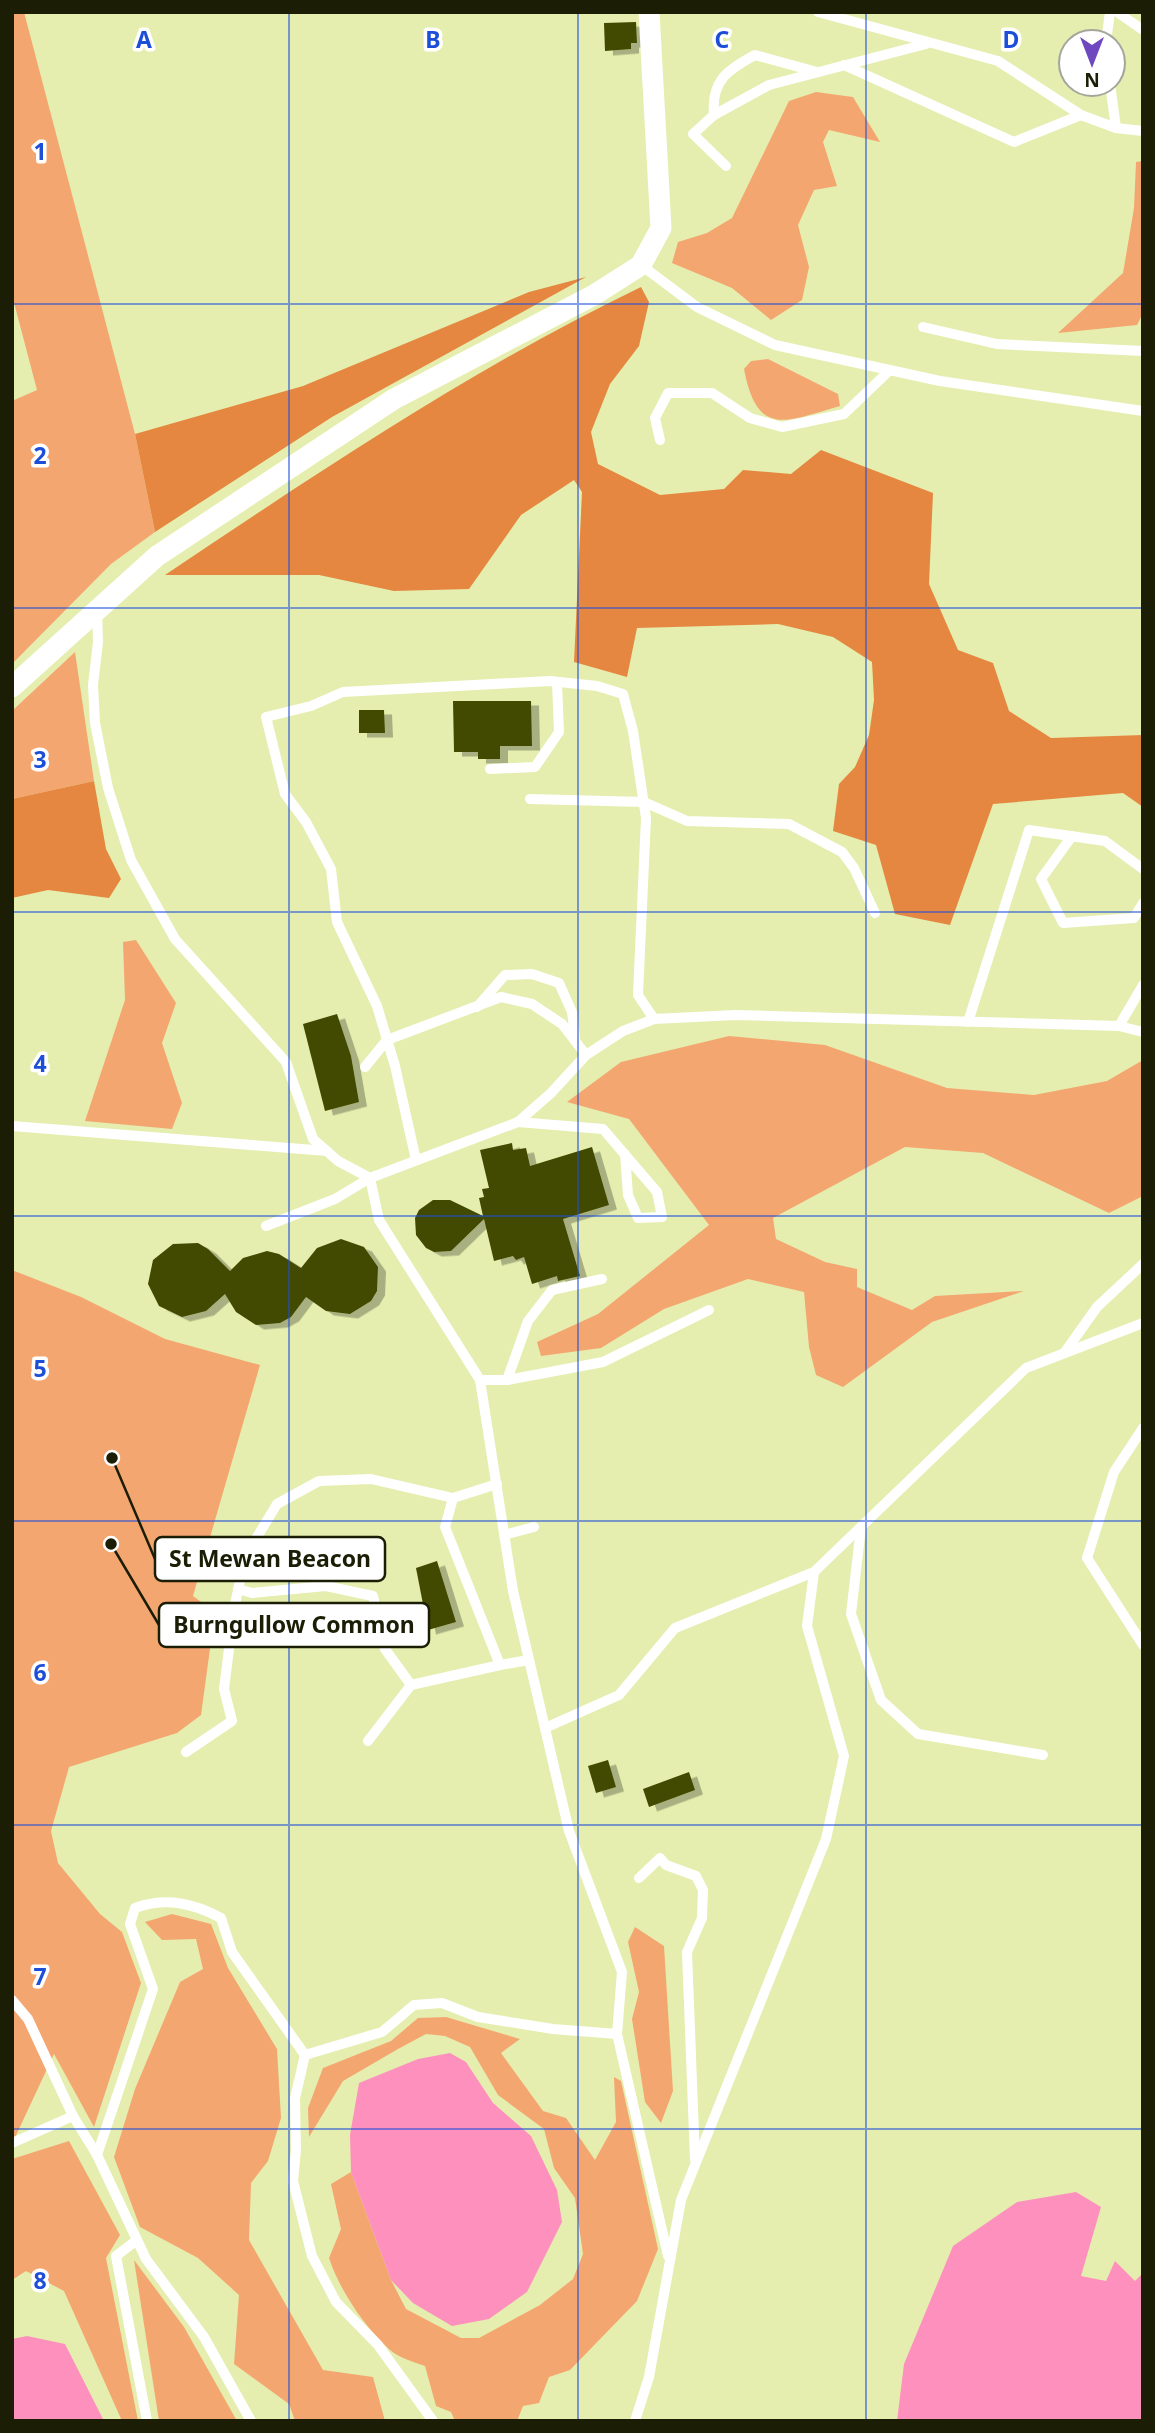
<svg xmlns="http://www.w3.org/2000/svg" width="1155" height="2433" font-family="'Noto Sans',sans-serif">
<defs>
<filter id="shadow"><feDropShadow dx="8" dy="4.5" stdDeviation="0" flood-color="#0004"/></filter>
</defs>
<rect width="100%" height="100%" fill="#e5eeae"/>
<g fill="#f4a671">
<polygon points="12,12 24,12 135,434 155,532 111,564 12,664 12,401 37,390 12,295"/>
<polygon points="816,92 853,97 880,142 829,130 823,142 837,186 814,190 798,225 809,267 802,300 771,320 732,288 672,263 678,242 707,233 732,218 789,101"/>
<polygon points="1143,161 1143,313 1137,325 1058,333 1123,273 1134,208 1136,162"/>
<path d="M768,359L838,394L840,406C787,421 757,439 744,369L751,361Z"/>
<polygon points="75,652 94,781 12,799 12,711"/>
<polygon points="136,940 176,1003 162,1043 182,1103 172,1129 85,1121 125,1000 123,942"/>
<polygon points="729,1036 825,1045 947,1088 1034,1095 1107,1081 1143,1060 1143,1196 1109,1213 983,1153 905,1147 773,1218 776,1239 825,1262 857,1269 857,1287 912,1310 935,1296 1024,1291 932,1322 843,1387 816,1375 809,1347 804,1292 748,1279 664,1309 601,1348 541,1356 537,1342 598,1314 709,1225 629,1119 567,1102 621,1062"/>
<polygon points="12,1270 81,1297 165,1339 260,1365 193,1596 215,1612 201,1715 177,1733 69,1767 51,1831 58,1863 100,1914 122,1932 141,1983 94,2127 54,2054 12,2144"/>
<polygon points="172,1914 211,1924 228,1968 277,2049 281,2118 268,2161 251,2183 249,2240 323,2370 373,2377 385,2421 295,2421 289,2404 234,2364 239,2295 198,2258 140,2227 114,2157 135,2089 180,1982 203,1969 196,1939 162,1940 145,1922"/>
<polygon points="635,1927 664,1946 673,2091 661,2123 645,2102 632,2019 639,1992 628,1942"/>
<path d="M446,2017L520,2039L501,2053L543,2111L566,2118L595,2160L616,2122L614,2077L621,2081L658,2249L637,2301L570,2370L549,2377L539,2403L523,2406L517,2421H455L451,2412L436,2406L425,2366C414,2362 399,2358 390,2350C364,2326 340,2291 329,2258L341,2229L331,2184L351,2172L391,2280L406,2309L461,2338H479L540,2305L573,2279L583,2254L575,2198L554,2168L544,2129L498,2095L470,2047L445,2036L426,2034L398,2049L343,2081L309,2137L308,2108L323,2068L391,2041L418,2018Z"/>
<polygon points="69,2141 120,2235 106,2258 138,2421 122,2421 64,2291 26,2271 12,2280 12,2159"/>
<polygon points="134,2260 184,2327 237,2421 159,2421"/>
</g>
<g fill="#e58741">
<polygon points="586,277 332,417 155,532 135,434 303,386 529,292"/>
<path d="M641,287L649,302L639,346L610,384L591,432L598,464L660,495L724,489L743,470L791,474L821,450L933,493L929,584L958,650L993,663L1009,711L1051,738L1143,735V807L1123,793L993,804L950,925L895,914L876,845L833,831L839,784L855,767L869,735L874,700L872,662L833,637L778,624L637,628L627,677L574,662L582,492L574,480L521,515L469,589L394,591L319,575H165C319,472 473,368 641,287Z"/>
<polygon points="94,781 106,849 121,879 109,898 48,890 12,898 12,799"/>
</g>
<g fill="#fe90be">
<polygon points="450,2053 466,2062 493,2103 531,2136 557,2190 562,2222 527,2292 489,2319 452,2326 413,2303 391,2280 351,2172 350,2135 359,2083 418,2059"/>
<polygon points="1076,2192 1101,2207 1081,2276 1106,2281 1115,2261 1135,2281 1143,2273 1143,2421 897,2421 904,2364 953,2246 1017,2202"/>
<polygon points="27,2336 65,2344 104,2421 12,2421 12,2339"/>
</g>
<g fill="#434906" filter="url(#shadow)">
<polygon points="636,22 637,43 631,43 631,49 605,51 604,23"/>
<polygon points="453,701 531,701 532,746 500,746 500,759 478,759 478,752 454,752"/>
<polygon points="359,710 384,710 385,733 359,733"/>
<polygon points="337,1014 351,1056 359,1102 325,1111 303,1024"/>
<polygon points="512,1143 513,1150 526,1148 530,1166 592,1147 609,1205 563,1219 580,1276 558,1281 557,1276 532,1284 524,1257 516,1260 513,1256 494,1261 484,1219 451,1251 434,1252 426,1248 416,1235 415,1218 419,1210 433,1200 450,1200 483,1216 479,1198 484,1197 482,1189 489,1188 480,1150"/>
<polygon points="341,1239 364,1247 378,1267 377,1291 371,1301 350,1314 326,1311 306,1297 291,1317 280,1323 256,1325 236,1312 225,1294 206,1311 182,1317 159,1306 148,1284 153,1260 173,1244 198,1243 208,1249 230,1271 243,1258 267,1251 279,1254 301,1268 317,1248"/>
<polygon points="437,1561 456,1622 428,1630 416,1568"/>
<polygon points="608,1760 616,1787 596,1793 588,1766"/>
<polygon points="689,1772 695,1790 649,1807 643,1789"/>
</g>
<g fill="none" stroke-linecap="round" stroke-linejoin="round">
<g stroke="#fff" stroke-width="10">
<polyline points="818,12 998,61 1081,115 1116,128"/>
<polyline points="1117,12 1143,30"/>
<polyline points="1106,42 1110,12"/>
<polyline points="844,65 1014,142 1081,115"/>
<path d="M817,72L755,55C727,70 711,81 714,115L769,85L926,44"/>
<polyline points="1110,84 1116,128 1143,131"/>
<polyline points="714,115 693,134 726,166"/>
<polyline points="641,265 697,307 775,345 940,381 1143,411"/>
<polyline points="923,327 997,344 1143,351"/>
<polyline points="660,440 655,418 668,393 712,393 750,418 782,427 844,414 890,370"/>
<polyline points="97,609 98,642 93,685 95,723 108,788 131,860 175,939 286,1062 313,1139 338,1161 370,1178 518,1122 551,1093 586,1055 623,1031 654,1019 735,1015 1119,1026 1143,1032"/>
<polyline points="490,769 535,767 559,732 557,682"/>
<polyline points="530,799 644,802 687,821 789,824 842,852 854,868 875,913"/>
<polyline points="1072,836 1041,879 1063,923 1134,918 1143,903"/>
<polyline points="477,1007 505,975 532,974 559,983 572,1012 575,1037"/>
<polyline points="968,1022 1029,830 1105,841 1143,869"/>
<polyline points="1119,1026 1143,985"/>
<polyline points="365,1067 387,1040 501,997 532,1004 562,1024 586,1055"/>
<polyline points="518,1122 603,1129 657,1192 662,1217 638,1218 628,1195 625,1154"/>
<polyline points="12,1126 327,1151"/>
<polyline points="416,1160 395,1066 377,1006 337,922 331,869 306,822 285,794 266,717 311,706 343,692 550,681 597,686 623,694 633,731 646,818 638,995 654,1019"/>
<polyline points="266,1226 335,1199 370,1178 379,1220 480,1380 513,1591 569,1831 622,1972 617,2034 668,2256"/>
<polyline points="1065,1352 1097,1307 1143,1264"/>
<polyline points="480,1380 507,1380 528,1321 552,1290 602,1279"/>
<polyline points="507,1380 603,1362 709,1310"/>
<polyline points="1143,1428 1114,1472 1087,1558 1143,1645"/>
<polyline points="453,1498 445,1527 500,1665 529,1660"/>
<polyline points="861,1527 851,1614 881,1700 918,1734 1043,1755"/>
<polyline points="504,1535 534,1527"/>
<polyline points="238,1589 252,1593 326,1586 373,1596 385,1649 411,1685"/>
<polyline points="545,1728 619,1695 675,1628 814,1572"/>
<polyline points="368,1741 411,1685 500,1665"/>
<polyline points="186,1752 232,1721 224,1689 234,1609 245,1557 277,1504 319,1481 371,1479 453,1498 497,1484"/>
<polyline points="639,1878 660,1858 666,1865 696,1876 703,1890 702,1918 687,1952 695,2160"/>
<polyline points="12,2000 28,2019 73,2116 97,2155"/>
<polyline points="12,2143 73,2116"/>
<polyline points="137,2240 116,2256 147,2421"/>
<path d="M251,2421L204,2337L146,2259L97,2155L153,1989L130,1924L135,1908C166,1897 193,1903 221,1918L232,1952L305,2055"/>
<polyline points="433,2421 378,2345 336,2302 312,2256 293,2181 296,2150 295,2098 305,2055 382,2032 414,2005 442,2003 478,2017 553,2029 617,2034"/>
<polyline points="635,2421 649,2377 681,2200 826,1839 844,1756 807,1626 814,1572 1026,1368 1143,1323"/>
</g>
<polyline stroke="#fff" stroke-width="21" points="12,687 157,556 394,399 594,295 641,265 661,228 649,12"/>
</g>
<path fill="none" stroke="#1d4ed8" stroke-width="2" stroke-opacity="0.55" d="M289,12V2421M578,12V2421M866,12V2421M12,304H1143M12,608H1143M12,912H1143M12,1216H1143M12,1521H1143M12,1825H1143M12,2129H1143"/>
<g font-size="23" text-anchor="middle" font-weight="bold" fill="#1d4ed8" stroke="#fff" stroke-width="7" stroke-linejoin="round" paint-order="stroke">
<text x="144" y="48">A</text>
<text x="433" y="48">B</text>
<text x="722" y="48">C</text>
<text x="1011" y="48">D</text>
<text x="40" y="160">1</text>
<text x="40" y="464">2</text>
<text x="40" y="768">3</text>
<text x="40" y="1072">4</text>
<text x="40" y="1377">5</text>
<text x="40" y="1681">6</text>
<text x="40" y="1985">7</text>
<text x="40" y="2289">8</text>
</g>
<path fill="none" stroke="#1b1e05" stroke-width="2.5" d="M112 1458L155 1559M111 1544L159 1625"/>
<g fill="#1b1e05" stroke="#fff" stroke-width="2.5">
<circle cx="112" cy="1458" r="7"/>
<circle cx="111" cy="1544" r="7"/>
</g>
<g fill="#fff" stroke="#1b1e05" stroke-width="2.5">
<rect x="155" y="1537" width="230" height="44" rx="7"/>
<rect x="159" y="1603" width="270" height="44" rx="7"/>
</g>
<g font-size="23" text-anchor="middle" font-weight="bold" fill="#1b1e05">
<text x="270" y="1567">St Mewan Beacon</text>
<text x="294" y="1633">Burngullow Common</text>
</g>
<rect width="1155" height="2433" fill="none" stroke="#1b1e05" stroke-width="28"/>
<g transform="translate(1092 63) rotate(180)"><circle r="33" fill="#ffffff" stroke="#a4a59b" stroke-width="2"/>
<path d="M0-5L12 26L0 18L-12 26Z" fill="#6f47bf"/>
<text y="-10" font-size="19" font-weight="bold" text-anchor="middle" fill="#1b1e05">N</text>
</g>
</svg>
